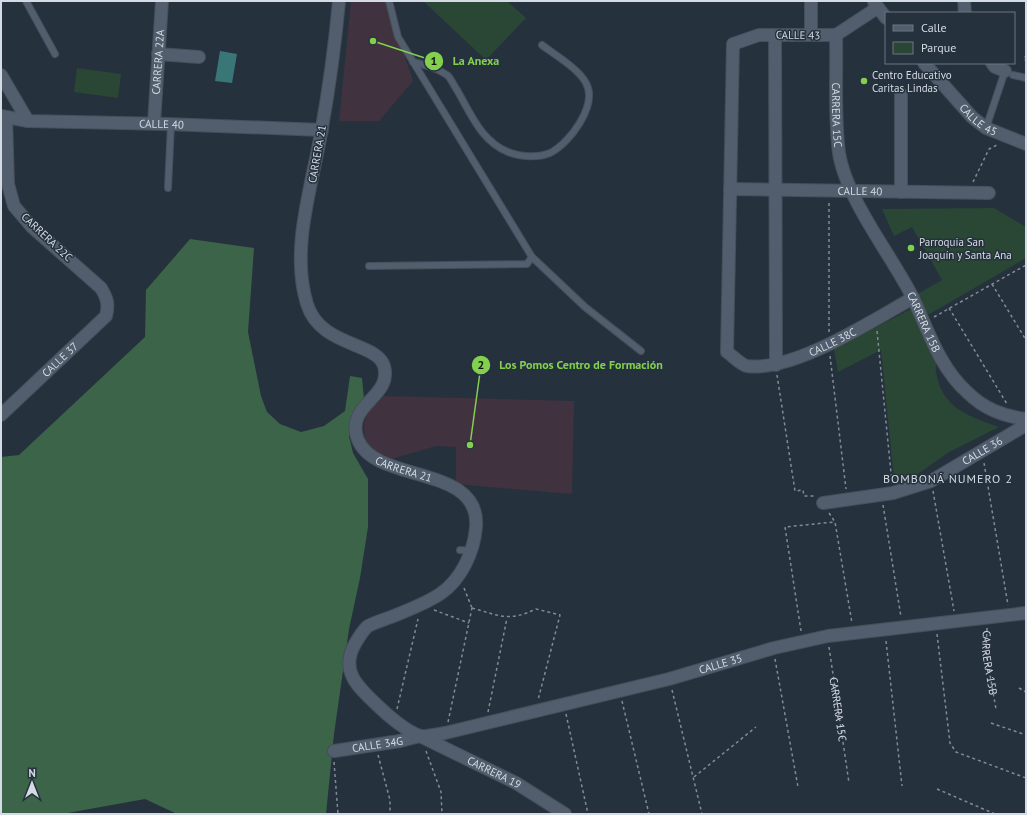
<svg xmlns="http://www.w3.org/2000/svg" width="1027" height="815" font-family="'PT Sans',sans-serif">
<rect width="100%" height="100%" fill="#26313e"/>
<g fill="#41323f">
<polygon points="351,1 386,1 413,81 379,121 339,121"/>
<polygon points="384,396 574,401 572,494 456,484 456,447 436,446 388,460 365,444 364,423 369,411"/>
</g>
<g fill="#2a4634">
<polygon points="423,1 507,1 526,18 486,60"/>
<polygon points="77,68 121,74 118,98 74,92"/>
<polygon points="994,208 1026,227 1026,258 926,316 914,296 942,280 912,227 894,236 882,209"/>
<path d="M913,308C918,317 937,346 938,354C938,360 935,366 936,372C942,408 968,416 999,427L949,452L915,476L894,479L881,350L838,372L834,349Z"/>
</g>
<polygon fill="#3b6449" points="190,239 254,248 248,332 261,396 267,412 280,424 301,432 324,426 345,411 350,376 362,378 364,399 349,436 353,453 368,479 368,527 360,578 349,629 334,734 326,814 177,814 145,799 62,814 1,814 1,457 19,455 145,337 146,290"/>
<polygon fill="#397678" points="220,51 237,54 232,83 215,81"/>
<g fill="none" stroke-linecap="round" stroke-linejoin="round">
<g stroke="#454f5a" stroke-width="8">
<g id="lane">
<polyline points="26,1 55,54"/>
<path d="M413,62C425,65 437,68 447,75C451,78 454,86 457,90C471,114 481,141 508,152C520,157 538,158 550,153C570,143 598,105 586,83C579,69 555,55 542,45"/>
<polyline points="1013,75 1026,78"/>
<polyline points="986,128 1005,71"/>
<polyline points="168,188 171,124"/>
<polyline points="532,257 585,307 641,351"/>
<polyline points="369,266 527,264 532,257 398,37 389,1"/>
<polyline points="460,550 471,551"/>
</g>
</g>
<g stroke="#454f5a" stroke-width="14">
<g id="street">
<polyline points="811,1 811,35"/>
<polyline points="964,1 965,13"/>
<polyline points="775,35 776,365"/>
<path id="s3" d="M836,35H759L733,44L727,352C733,356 741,365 747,366C794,372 871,321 913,298"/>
<polyline points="158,54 199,57"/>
<polyline points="992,63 995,67 1005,71"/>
<polyline points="1,75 28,121"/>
<polyline points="901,94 901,192"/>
<path id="s4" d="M154,123L162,1"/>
<path id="s5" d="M730,189L989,193"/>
<path id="s6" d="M1,415L106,316C109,304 107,298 101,288L32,227L14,206L8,184L6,117"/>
<path id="s7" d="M823,503L893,493L931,481L1026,425"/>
<path id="s8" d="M334,751L400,741L420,736L516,783L565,814"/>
</g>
</g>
<g stroke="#454f5a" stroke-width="14">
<g id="secondary">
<path id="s9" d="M339,1C335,45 329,89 321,133C312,186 290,250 307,304C320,347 377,342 384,366C393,398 344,404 358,440C376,484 481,464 476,527C474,552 461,580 440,594C425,604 408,610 391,617C383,620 375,622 368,626C363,630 360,636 356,642C339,670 357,686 377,705C386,714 408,733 421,736C428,737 438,734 445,733L669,679L774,648L828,636L1026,613"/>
<polyline points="874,2 886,18"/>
<path id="s10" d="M877,8L836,35C837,74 834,115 839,153C846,199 892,256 913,298C928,330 940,368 967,392C984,409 1003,416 1026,419"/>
<path id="s11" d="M924,63L972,117L986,128L1026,144"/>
<path id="s12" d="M1,116L28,121L167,124L322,130"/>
</g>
</g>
<g stroke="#828b96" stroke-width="1.5" stroke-dasharray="3 3" stroke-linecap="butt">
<polyline points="1026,55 1024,60 1026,60"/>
<polyline points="973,182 989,149 999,144"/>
<polyline points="992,284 1026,340"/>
<polyline points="949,308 1007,404"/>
<polyline points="934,317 1026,265"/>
<polyline points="877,331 892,483"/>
<polyline points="829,332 829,202"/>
<polyline points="830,356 846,489"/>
<polyline points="777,375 795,491 803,490 804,496 814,496"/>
<polyline points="984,463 1008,605"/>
<polyline points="933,491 954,611"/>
<polyline points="883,505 901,617"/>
<polyline points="829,513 835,522 852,623"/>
<polyline points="464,588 472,608"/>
<path d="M472,608C501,616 508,622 536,609L560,615L538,700"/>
<polyline points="434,610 469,623"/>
<path id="s1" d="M987,628L986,652L996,709"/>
<polyline points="801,631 785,527 834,522"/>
<polyline points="937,634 950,743 956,752 1026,778"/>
<polyline points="886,641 902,786"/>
<path id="s2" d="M829,647L849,783"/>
<polyline points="775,659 798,787"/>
<polyline points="1019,688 1026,692"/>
<polyline points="672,690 702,814"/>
<polyline points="622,701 649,814"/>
<polyline points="397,709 418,619"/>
<polyline points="488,712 507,618"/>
<polyline points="566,714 588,814"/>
<polyline points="448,722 472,608"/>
<polyline points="991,723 1026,735"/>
<polyline points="426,751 441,792 442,814"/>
<polyline points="378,755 390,800 390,814"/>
<polyline points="334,762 338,814"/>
<polyline points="694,777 756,727"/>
<polyline points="937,789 995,814"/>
</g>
<use href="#lane" stroke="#525e6d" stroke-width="6"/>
<use href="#street" stroke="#525e6d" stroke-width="12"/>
<use href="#secondary" stroke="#525e6d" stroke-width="12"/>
</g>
<g fill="#83d04e" stroke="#26313e" stroke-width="1.5">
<circle cx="864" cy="81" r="4"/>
<circle cx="911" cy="248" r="4"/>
</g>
<g text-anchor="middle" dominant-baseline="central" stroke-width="3" stroke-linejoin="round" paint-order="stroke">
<g font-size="11" fill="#d4dbe4" stroke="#26313e">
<text transform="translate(798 35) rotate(1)">CALLE 43</text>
<text stroke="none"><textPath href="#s4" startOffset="61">CARRERA 22A</textPath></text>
<text stroke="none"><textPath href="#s10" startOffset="129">CARRERA 15C</textPath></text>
<text stroke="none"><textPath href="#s11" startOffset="79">CALLE 45</textPath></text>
<text stroke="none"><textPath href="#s12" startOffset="161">CALLE 40</textPath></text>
<text transform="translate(317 154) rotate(-80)">CARRERA 21</text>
<text stroke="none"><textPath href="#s5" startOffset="130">CALLE 40</textPath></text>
<text transform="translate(47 237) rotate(43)">CARRERA 22C</text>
<text stroke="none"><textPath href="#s10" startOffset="357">CARRERA 15B</textPath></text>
<text stroke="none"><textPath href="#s3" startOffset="527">CALLE 38C</textPath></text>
<text stroke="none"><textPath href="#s6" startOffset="81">CALLE 37</textPath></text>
<text stroke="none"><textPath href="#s7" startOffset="170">CALLE 36</textPath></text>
<text stroke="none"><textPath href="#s9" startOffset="549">CARRERA 21</textPath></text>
<text stroke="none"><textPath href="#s1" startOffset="35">CARRERA 15B</textPath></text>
<text stroke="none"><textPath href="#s9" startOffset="1265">CALLE 35</textPath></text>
<text stroke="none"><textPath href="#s2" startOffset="63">CARRERA 15C</textPath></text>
<text stroke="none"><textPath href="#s8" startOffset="44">CALLE 34G</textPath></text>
<text stroke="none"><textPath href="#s8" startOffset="170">CARRERA 19</textPath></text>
</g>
<g font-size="11" fill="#d4dbe4" stroke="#26313e" text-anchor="start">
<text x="872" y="75">Centro Educativo<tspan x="872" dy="13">Caritas Lindas</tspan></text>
<text x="919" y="242">Parroquia San<tspan x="919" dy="13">Joaquín y Santa Ana</tspan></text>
</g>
<g font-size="12" letter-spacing="1" fill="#d4dbe4" stroke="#26313e">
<text x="948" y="478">BOMBONÁ NUMERO 2</text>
</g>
</g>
<path fill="none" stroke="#83d04e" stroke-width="1.5" d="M373 41L434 61M470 445L481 365"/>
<g fill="#83d04e" stroke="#26313e" stroke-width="1.5">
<circle cx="373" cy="41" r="4"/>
<circle cx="470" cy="445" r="4"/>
<circle cx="434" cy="61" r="10"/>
<circle cx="481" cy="365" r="10"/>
</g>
<g font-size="12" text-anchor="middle" font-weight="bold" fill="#111">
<text x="434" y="65">1</text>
<text x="481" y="369">2</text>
</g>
<g font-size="12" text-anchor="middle" font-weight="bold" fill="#83d04e" stroke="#26313e" stroke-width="3" stroke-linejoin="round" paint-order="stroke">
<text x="476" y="65">La Anexa</text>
<text x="581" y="369">Los Pomos Centro de Formación</text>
</g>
<rect width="1027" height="815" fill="none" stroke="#d4dbe4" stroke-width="4"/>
<rect x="885" y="12" width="130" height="52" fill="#26313e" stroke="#6c7580"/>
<rect x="893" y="25" width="20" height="6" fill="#525e6d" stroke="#6c7580"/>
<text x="921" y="32" font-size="12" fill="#d4dbe4">Calle</text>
<rect x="893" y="42" width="20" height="12" fill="#2a4634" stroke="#6c7580"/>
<text x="921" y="52" font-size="12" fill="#d4dbe4">Parque</text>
<g transform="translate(32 783)" stroke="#26313e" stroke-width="3" paint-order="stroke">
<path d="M0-3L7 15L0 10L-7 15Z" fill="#d4dbe4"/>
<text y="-6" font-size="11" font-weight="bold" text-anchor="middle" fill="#d4dbe4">N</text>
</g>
</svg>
